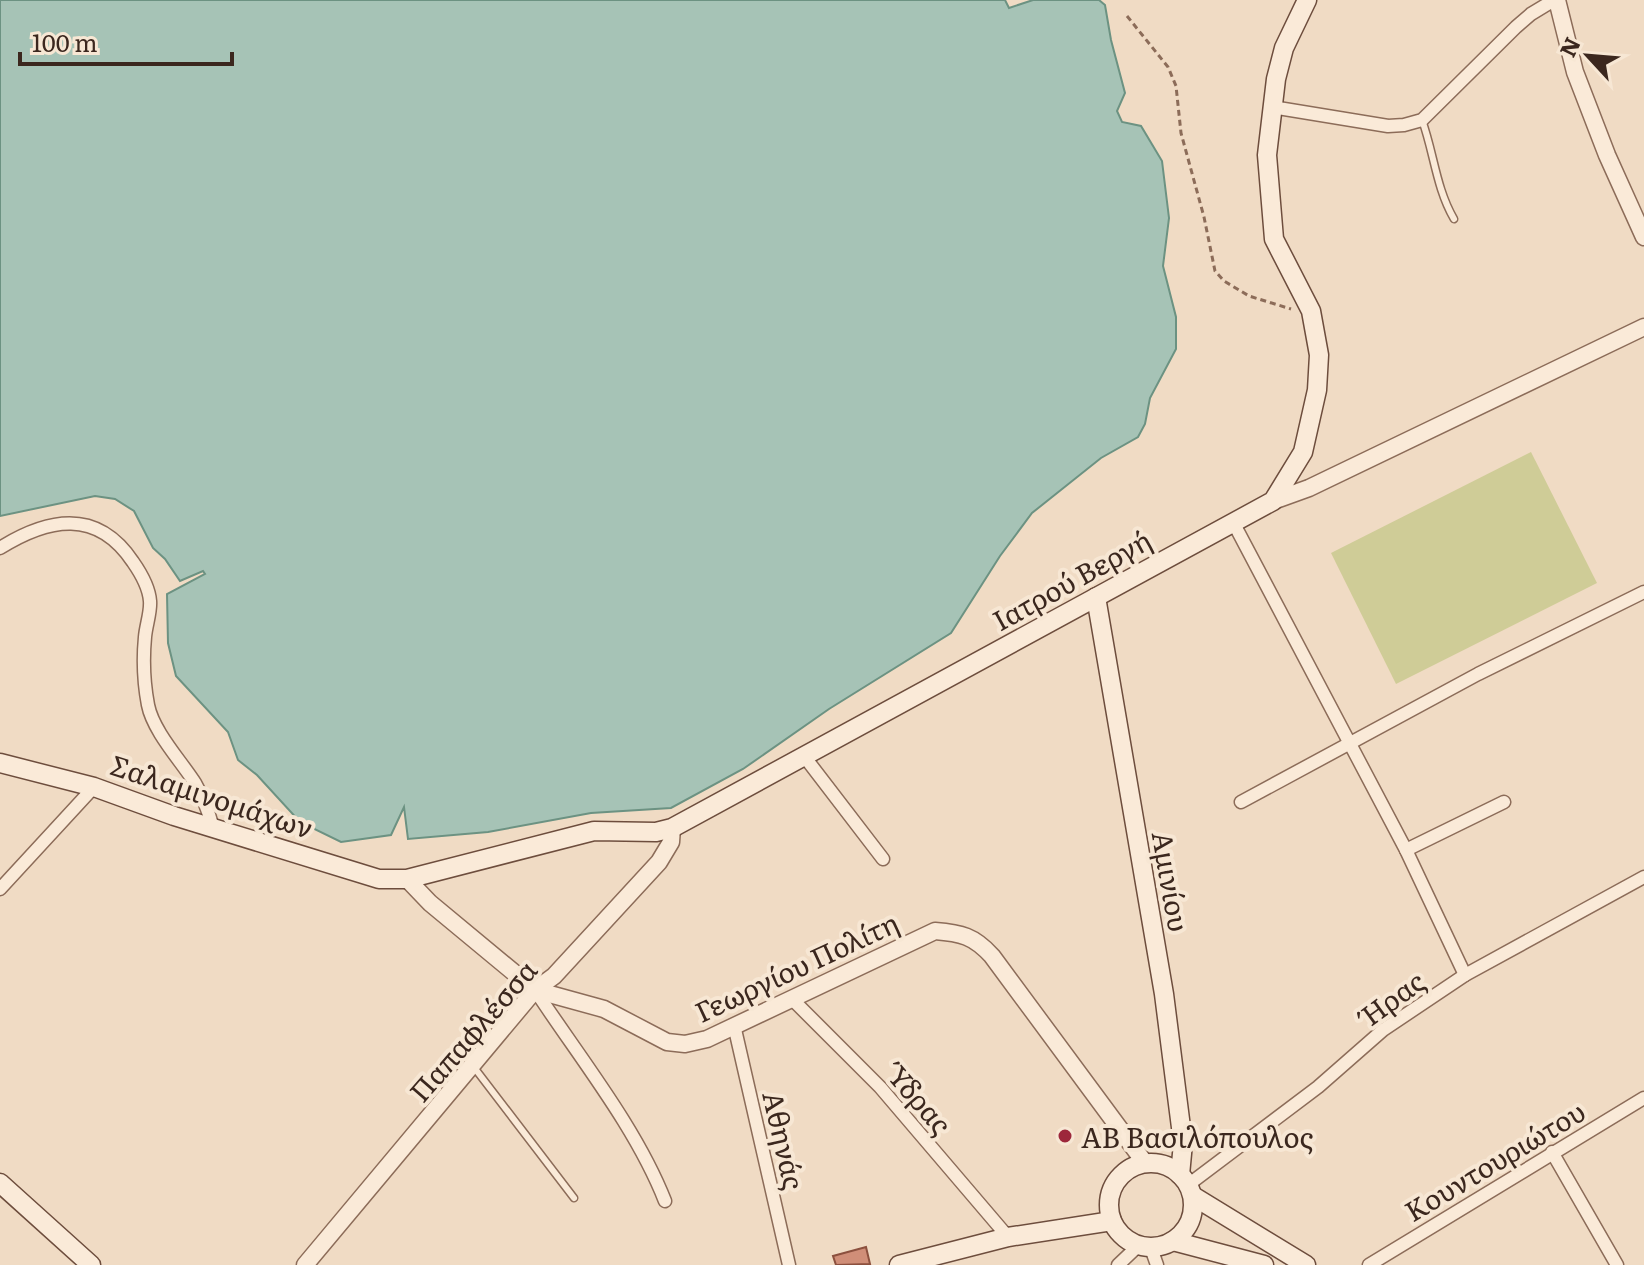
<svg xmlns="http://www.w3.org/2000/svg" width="1644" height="1265" font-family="Literata,serif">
<rect width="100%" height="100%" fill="#f0dbc4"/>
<polygon fill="#cfcc97" points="1531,452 1597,583 1396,684 1331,553"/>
<polygon fill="#a6c3b6" stroke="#6c9282" stroke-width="2" points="0,0 1005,0 1009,8 1033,0 1099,0 1105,5 1111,40 1125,93 1117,111 1122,122 1141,126 1162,161 1169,218 1163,266 1176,317 1176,349 1150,398 1145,424 1138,437 1101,458 1032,513 1000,556 951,633 829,709 743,769 671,808 591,813 488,832 408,839 404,807 391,835 341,842 300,822 257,775 238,760 228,732 176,676 168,643 167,594 205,574 203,571 180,581 165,559 153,548 134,511 115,499 95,496 0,516"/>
<polygon fill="#d08e78" stroke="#8c503e" stroke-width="2" points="866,1247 870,1264 836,1265 833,1256"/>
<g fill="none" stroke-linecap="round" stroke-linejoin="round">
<g stroke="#8c6c59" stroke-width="9">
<g id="service">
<path d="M1422,120C1434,153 1436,188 1454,219"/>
<polyline points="473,1066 574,1198"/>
</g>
</g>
<g stroke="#8c6c59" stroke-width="15">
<g id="minor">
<polyline points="1272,107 1388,126 1404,125 1422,120 1516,27 1531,14 1554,0"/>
<polyline points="1233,522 1406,850 1465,975"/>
<path d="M0,548C48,518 97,508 133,562C140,572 149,588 150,601C151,612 146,625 145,637C143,658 144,684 148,705C153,731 181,761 195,783C203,797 209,813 213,828"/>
<polyline points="804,756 883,859"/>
<polyline points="1241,802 1478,674 1644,592"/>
<polyline points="1406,850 1504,802"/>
<polyline points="0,889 94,787"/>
<path d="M535,990C579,1057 636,1127 665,1201"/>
<polyline points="791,998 880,1087 1008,1237"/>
<polyline points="734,1025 789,1265"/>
<polyline points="1552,1152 1617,1265"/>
<polyline points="1188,1185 1318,1087 1383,1030 1465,975 1644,877"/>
<polyline points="1151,1248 1157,1265"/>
<polyline points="1118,1265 1138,1246"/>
<polyline points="1369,1265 1644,1098"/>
</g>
</g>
<g stroke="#8c6c59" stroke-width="19">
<g id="tertiary">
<polyline points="1557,0 1575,72 1607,155 1644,237"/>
<polyline points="1273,501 1309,488 1644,327"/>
<path d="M407,879L430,903L535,990L604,1009L667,1042L685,1044L707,1039L935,931C961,933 974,936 992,956L1145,1163"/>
<polyline points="305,1265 535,990 554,976 659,862 671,842 672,828"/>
</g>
</g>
<g stroke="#6d4d3d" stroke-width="21">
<g id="secondary">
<polyline points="1096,597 1164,994 1183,1143 1180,1175"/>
<polyline points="0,763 94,787 174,816 379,879 407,879 594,831 656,832 672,828 1273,501 1303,452 1317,390 1319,355 1311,311 1274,239 1267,155 1276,79 1284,48 1307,0"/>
<circle cx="1151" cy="1205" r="42"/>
<polyline points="0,1183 91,1265"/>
<polyline points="1193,1196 1306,1265"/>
<polyline points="1173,1241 1264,1265"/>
<polyline points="899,1265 1008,1237 1112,1221"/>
</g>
</g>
<polyline stroke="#8c6c59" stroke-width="3" stroke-dasharray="6 4" stroke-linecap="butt" points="1127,16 1168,67 1176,86 1181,133 1204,217 1215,271 1224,281 1249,296 1291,309"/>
<use href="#service" stroke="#faead8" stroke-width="6"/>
<use href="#minor" stroke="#faead8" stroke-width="12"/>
<use href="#tertiary" stroke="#faead8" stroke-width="16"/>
<use href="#secondary" stroke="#faead8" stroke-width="18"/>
</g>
<circle fill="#9d273b" stroke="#f7e7d4" stroke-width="3" cx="1065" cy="1136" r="8"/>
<g text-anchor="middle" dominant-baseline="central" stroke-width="8" stroke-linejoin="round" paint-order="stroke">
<g font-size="28" fill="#3b271e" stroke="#f7e7d4">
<text transform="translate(1071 579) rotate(-29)">Ιατρού Βεργή</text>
<text transform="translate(212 795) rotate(18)">Σαλαμινομάχων</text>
<text transform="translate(1172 881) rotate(80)">Αμινίου</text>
<text transform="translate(796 966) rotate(-25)">Γεωργίου Πολίτη</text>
<text transform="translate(1392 997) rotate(-36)">Ήρας</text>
<text transform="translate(472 1030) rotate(-49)">Παπαφλέσσα</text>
<text transform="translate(921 1099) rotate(49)">Ύδρας</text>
<text transform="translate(785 1140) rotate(77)">Αθηνάς</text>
<text transform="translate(1494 1160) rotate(-31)">Κουντουριώτου</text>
</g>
<g font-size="28" fill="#3b271e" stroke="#f7e7d4" text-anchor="start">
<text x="1081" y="1136">ΑΒ Βασιλόπουλος</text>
</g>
</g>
<g transform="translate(1588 56) rotate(296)" stroke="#f7e7d4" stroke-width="6" paint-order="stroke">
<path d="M0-6L14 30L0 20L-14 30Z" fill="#3b271e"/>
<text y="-12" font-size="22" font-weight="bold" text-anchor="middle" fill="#3b271e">N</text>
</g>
<path d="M20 52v12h212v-12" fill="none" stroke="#3b271e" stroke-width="4"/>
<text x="32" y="52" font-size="24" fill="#3b271e" stroke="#f7e7d4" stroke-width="6" paint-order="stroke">100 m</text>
</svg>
